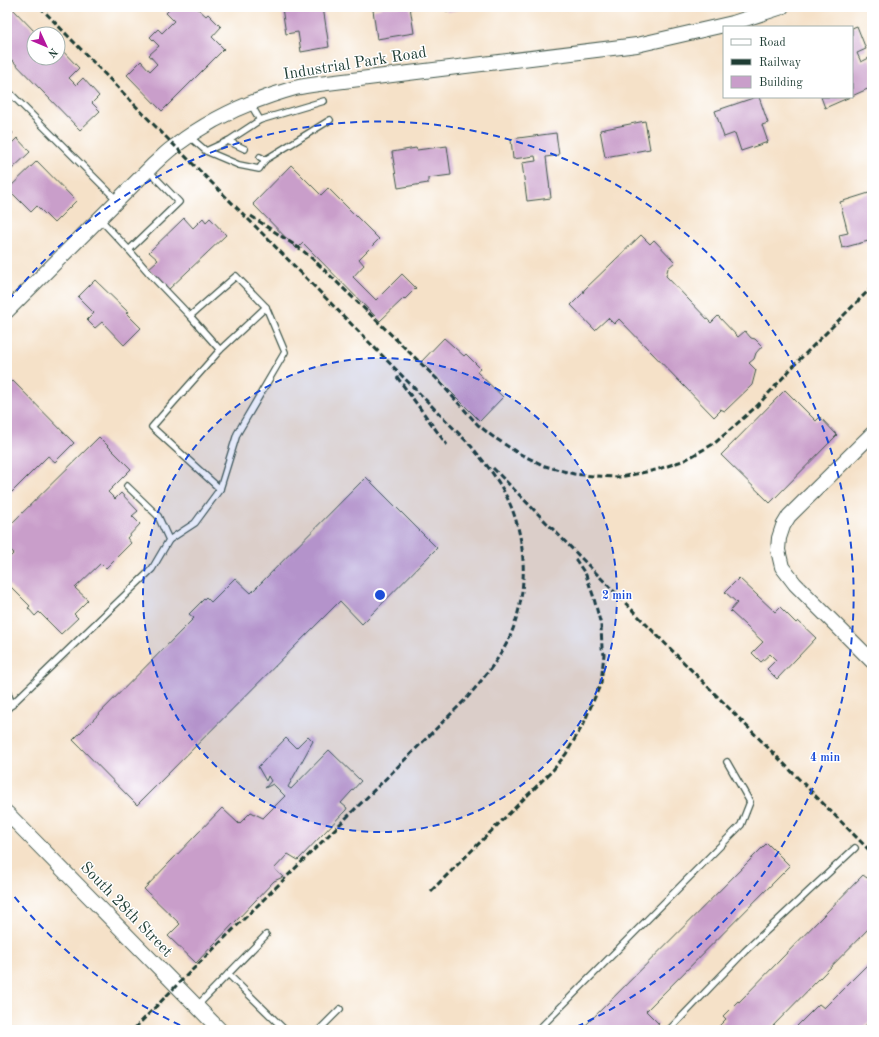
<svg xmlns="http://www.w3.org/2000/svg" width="879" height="1037" font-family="'Old Standard TT',serif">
<rect width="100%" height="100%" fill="#fff"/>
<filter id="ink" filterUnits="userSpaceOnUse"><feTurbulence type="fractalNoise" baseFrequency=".025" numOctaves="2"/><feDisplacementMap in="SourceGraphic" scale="8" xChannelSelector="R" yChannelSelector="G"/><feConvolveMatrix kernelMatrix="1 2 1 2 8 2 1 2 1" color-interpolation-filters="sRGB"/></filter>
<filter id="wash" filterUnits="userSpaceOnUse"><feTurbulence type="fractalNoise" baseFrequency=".012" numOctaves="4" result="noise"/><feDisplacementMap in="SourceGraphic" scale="16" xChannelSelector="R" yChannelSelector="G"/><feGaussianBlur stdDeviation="0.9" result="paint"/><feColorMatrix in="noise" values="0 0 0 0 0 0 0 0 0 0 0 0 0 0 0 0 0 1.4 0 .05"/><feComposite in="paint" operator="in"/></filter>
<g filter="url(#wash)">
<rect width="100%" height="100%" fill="#f5e1c8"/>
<g id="blocks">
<g fill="#c99eca">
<polygon points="7,7 11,7 37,34 34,34 34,58 58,58 58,46 79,68 69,78 76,85 83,78 99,96 92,103 100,111 80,130 7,55"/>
<polygon points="172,7 196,7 206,16 208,14 221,27 212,37 224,49 162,111 127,75 141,61 150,71 157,64 149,55 159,46 150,37 158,29 162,33 174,21 166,13"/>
<polygon points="287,7 323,7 329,47 301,52 298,32 286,34 282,8"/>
<polygon points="381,7 410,7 414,33 377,39 373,10 382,8"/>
<polygon points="446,7 465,7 465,8 447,12"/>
<polygon points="857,26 866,49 857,53 861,62 869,58 872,65 872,87 852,96 852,28"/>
<polygon points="756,97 759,97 768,123 762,125 768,142 741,151 735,133 724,137 715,111"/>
<polygon points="821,97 850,97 825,108"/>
<polygon points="645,121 650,149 605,157 600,130"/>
<polygon points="7,127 13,133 7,139"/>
<polygon points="556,133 559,155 546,157 551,198 527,201 522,163 536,161 535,156 513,159 511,139"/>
<polygon points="17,138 30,152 11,170 7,166 7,148"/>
<polygon points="447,146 451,175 428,178 428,183 398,188 392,152 416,148 417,150"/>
<polygon points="37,161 76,201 54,223 37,206 31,212 8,189"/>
<polygon points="291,165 321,195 328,188 379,239 359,259 364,265 353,277 376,300 402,274 416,288 405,299 404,298 380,321 303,243 297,249 253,204"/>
<polygon points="872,192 872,240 842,248 839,235 848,233 840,202"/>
<polygon points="184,218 193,228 203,218 206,222 210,218 226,235 168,290 148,269 158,260 149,252"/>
<polygon points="641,235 650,244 654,240 675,262 668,268 666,276 711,323 718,316 738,337 745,331 751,338 755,339 762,346 756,353 754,359 749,363 756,370 752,385 725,411 720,409 721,410 714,417 619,319 614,324 608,318 595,330 571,305 583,293 584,290"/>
<polygon points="95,280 128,312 126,313 141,328 124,345 102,322 95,328 87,320 94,313 78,297"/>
<polygon points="444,338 464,356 466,354 480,368 477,372 503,397 480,421 421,362"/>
<polygon points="13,381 74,443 55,462 48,456 12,492 7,487 7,387"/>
<polygon points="785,390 816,421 820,417 837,435 770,503 721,455"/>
<polygon points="99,437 131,469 108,492 115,499 121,493 138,511 132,516 140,524 127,538 131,543 106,568 101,563 75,588 88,600 74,614 78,618 61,634 39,612 35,616 28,608 30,606 7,583 7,560 14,553 7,547 7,528"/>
<polygon points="366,477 437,548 362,624 340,601 137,805 73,740 194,618 189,614 206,597 211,602 235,578 251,593"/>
<polygon points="739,578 775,612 780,607 796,623 798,621 816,638 777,679 767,669 776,660 770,654 761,662 752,653 763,642 730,611 737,603 725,592"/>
<polygon points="308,736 313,741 288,787 291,789 329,750 361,781 341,803 347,808 346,810 298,860 288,854 274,869 283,877 274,881 196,963 168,936 180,924 144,889 222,808 239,824 251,812 263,818 285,796 273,784 265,788 271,781 268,776 266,781 258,767 286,738 296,748"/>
<polygon points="767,843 790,866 646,1011 659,1024 653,1030 581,1030"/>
<polygon points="872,873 872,925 769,1030 715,1030 726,1019 723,1016 738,1001 739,1002 863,875 867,878"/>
<polygon points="872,960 872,1019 861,1030 793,1030 819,1004 824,1008"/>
</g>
</g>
</g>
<g filter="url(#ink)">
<use href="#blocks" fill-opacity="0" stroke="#3f564a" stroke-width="1"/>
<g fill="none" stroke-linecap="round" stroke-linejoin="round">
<g stroke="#3f564a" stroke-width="8">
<g id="service">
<polyline points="7,90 117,200"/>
<polyline points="250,103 260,120 324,101"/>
<polyline points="190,137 206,151 228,141 260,120"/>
<polyline points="228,141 245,149"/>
<polyline points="206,151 239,165 259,169 265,160"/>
<polyline points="260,157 265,160 330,120"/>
<polyline points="100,219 129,250 179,202 148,170"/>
<polyline points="129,250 148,272 190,316 236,276 266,307 285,352 237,434 220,489 195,523 169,540"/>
<polyline points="190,316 220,350"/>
<polyline points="220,489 152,427 220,350 266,307"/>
<polyline points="7,690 12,705"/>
<polyline points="7,709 152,569 169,540 158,516 127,486"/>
<polyline points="228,974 285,1030"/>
<polyline points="197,1006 266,935"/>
<polyline points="319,1030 340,1009"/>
<polyline points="538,1030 741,825 750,802 727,762"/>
<polyline points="669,1030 745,951 855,848"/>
</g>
</g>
<g stroke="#3f564a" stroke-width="16">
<g id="tertiary">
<path d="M7,311L154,164C161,158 167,151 175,146C210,119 252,100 295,88C303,86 311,85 319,84L637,45L733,23L782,7"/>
<polyline points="872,434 789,516 783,526 779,538 778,550 782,567 795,584 872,661"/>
<polyline points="7,813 220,1030"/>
</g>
</g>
<use href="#service" stroke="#fff" stroke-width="5.5"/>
<use href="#tertiary" stroke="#fff" stroke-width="14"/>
<g stroke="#1f3d34" stroke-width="3" stroke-dasharray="6 3" stroke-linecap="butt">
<path d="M40,7L158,129L257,228L471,446C481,458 491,470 499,483C528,529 531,591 508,641C497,662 482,680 467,698L339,825L176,986L133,1030"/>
<polyline points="251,216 302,250 315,261 436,378 478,425 492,436 518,453 545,466 574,474 593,476 620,477 656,470 685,460 715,443 757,406 800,359 872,287"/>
<polyline points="397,377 447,445"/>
<polyline points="493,468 640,618 872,853"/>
<polyline points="431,891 553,770 566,754 584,723 588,713 601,683 604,654 602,648 601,625 593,595 586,575 574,557"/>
</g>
</g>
</g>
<circle cx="380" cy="595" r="237" fill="#1d4ed8" fill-opacity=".12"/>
<g fill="none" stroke="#1d4ed8" stroke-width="2" stroke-dasharray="7 5">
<circle cx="380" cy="595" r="237"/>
<path d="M191 1030A474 474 0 0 1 9 890M9 300A474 474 0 1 1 569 1030"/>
</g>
<g text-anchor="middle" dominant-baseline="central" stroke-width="3" stroke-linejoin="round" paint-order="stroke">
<g font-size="16" fill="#1f3d34" stroke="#fff">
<text transform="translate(355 64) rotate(-9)">Industrial Park Road</text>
<text transform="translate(126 910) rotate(46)">South 28th Street</text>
</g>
</g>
<circle cx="380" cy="595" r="6" fill="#1d4ed8" stroke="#fff" stroke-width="2"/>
<g font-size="12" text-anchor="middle" font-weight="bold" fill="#1d4ed8" stroke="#fff" stroke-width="3" stroke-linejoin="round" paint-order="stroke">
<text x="617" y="599">2 min</text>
<text x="825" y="761">4 min</text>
</g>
<rect width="879" height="1037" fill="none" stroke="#fff" stroke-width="24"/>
<rect x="723" y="26" width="130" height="72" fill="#ffffff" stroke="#a5b1ae"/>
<rect x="731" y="39" width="20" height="6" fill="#ffffff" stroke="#a5b1ae"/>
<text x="759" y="46" font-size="12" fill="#1f3d34">Road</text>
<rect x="731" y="59" width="20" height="6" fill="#1f3d34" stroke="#a5b1ae"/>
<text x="759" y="66" font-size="12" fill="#1f3d34">Railway</text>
<rect x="731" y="76" width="20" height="12" fill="#c99eca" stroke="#a5b1ae"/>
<text x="759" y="86" font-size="12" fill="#1f3d34">Building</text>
<g transform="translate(46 46) rotate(134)"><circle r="19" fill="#ffffff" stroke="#a5b1ae"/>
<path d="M0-3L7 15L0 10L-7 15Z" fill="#b5179e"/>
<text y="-6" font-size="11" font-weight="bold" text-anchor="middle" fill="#1f3d34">N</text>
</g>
</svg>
